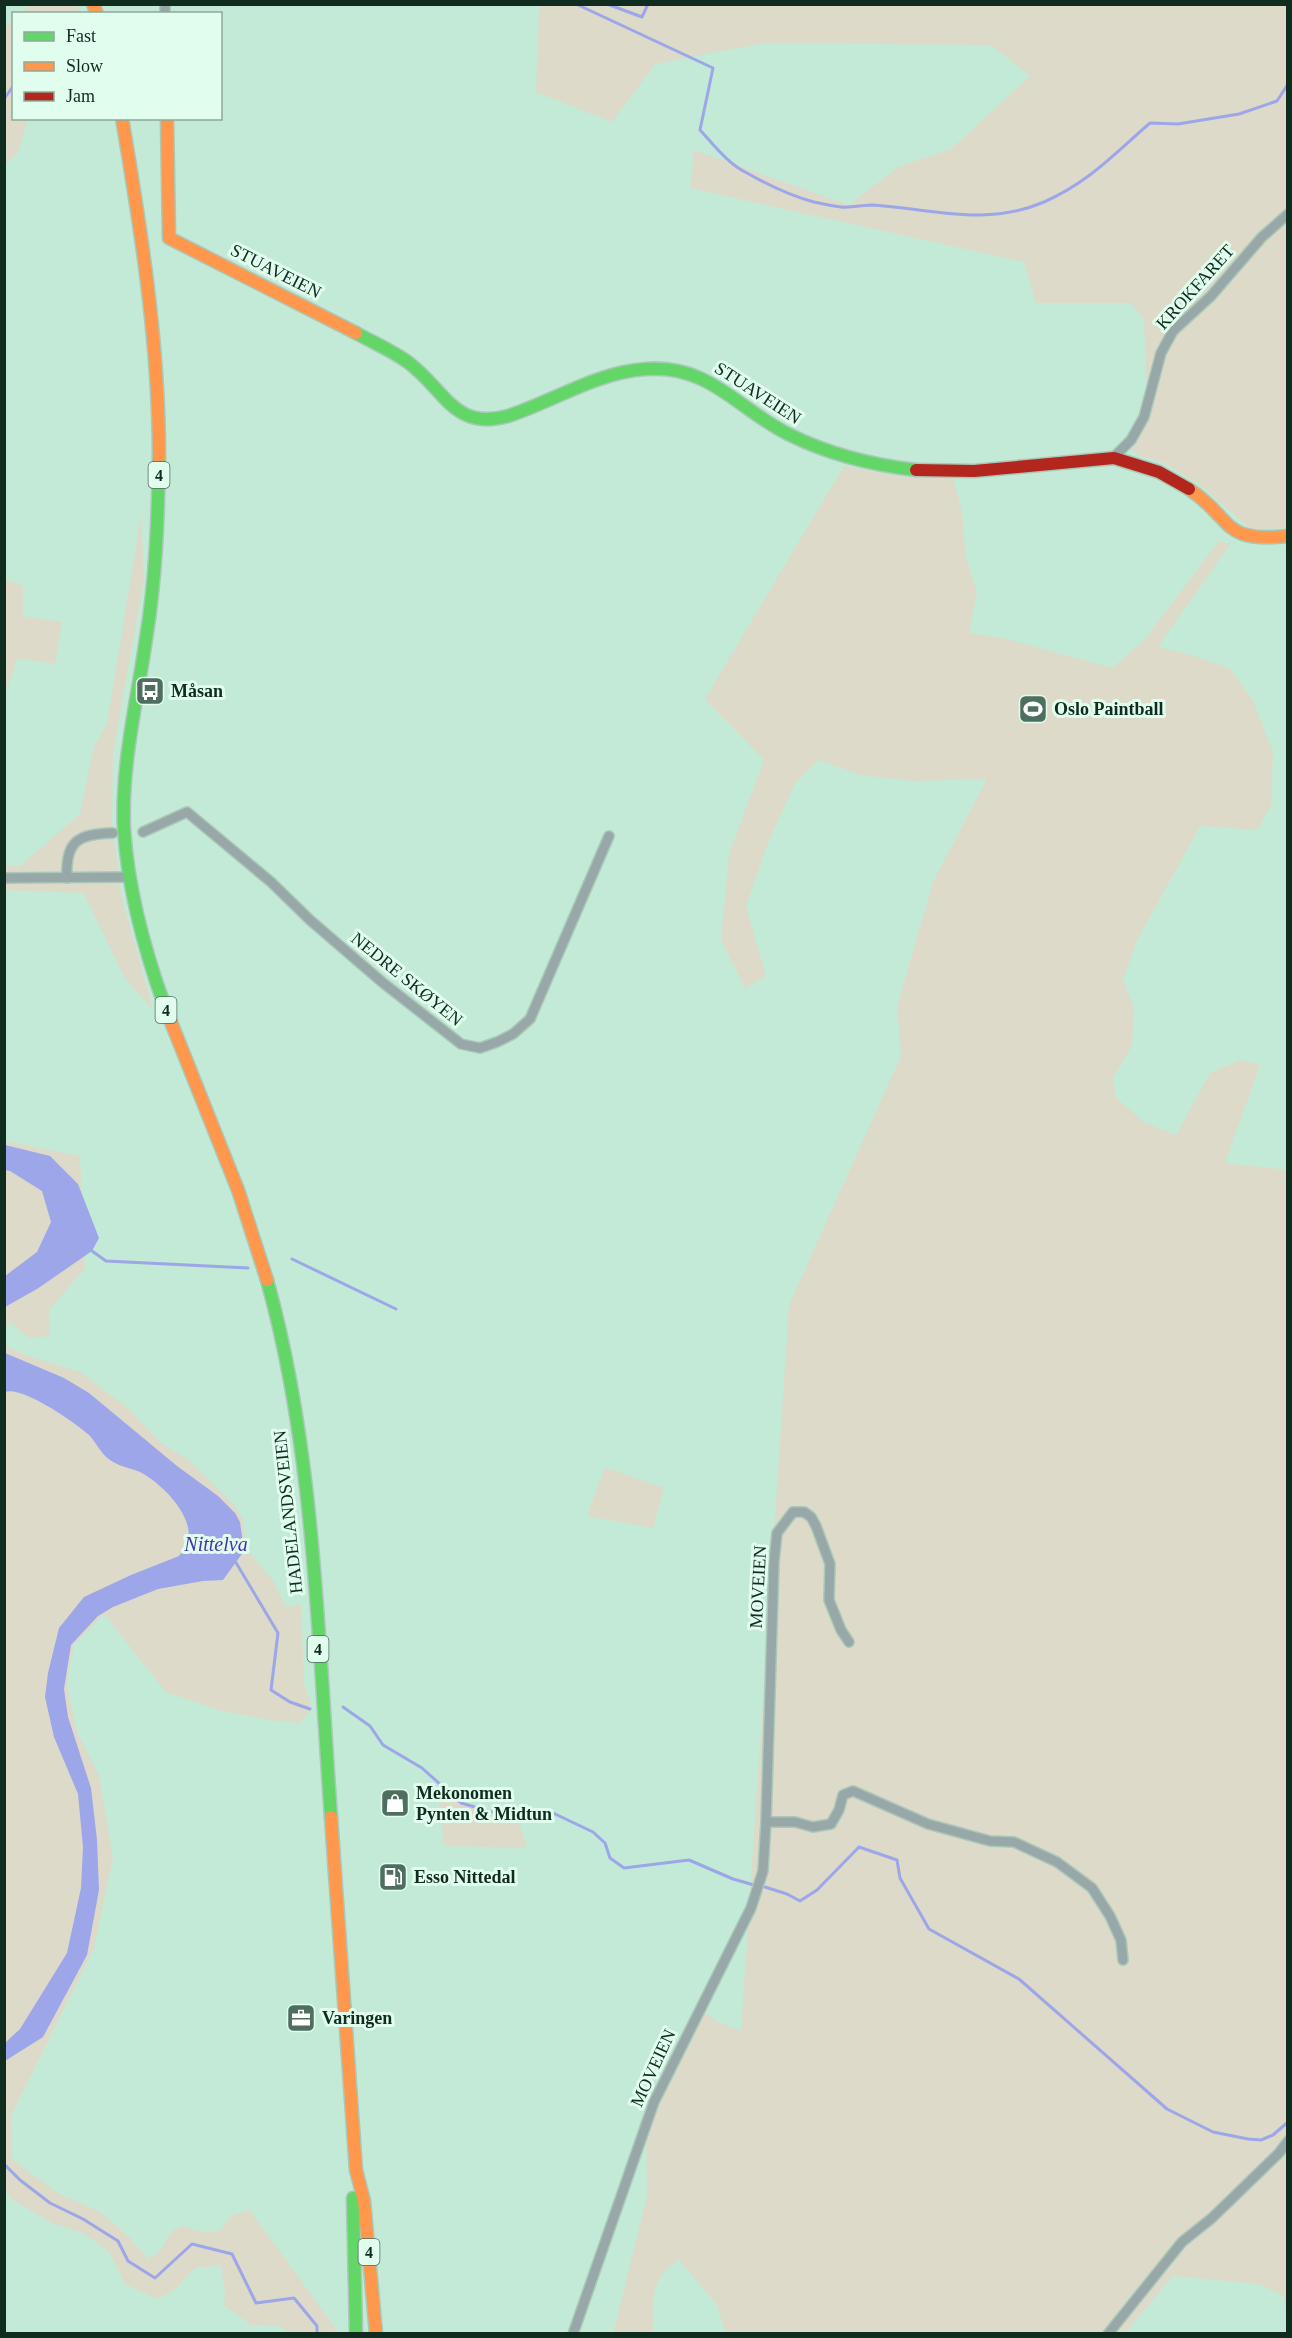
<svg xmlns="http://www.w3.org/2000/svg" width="1292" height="2338" font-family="Georgia,serif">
<rect width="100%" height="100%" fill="#c3ead6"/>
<g fill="#dddac9">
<polygon points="32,4 77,5 80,13 21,13"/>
<polygon points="539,5 1287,5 1287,528 1251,529 1200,485 1164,463 1140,456 1127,447 1147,398 1144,319 1130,303 1036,303 1024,262 690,188 694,150 849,205 898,167 951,149 1030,76 991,45 763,43 655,64 612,122 536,92"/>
<polygon points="13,19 14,118 28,119 18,152 5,164 5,27"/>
<path d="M844,466L903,477L953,478L962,510L966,558L977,592L969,633L1007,639L1112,668L1145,639L1218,542L1231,543L1158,647L1198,657L1230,669L1253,701L1273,752L1271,807L1257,830L1200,826L1137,940L1123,980L1134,1007L1132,1046L1113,1078L1116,1097L1143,1122L1176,1135L1210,1073L1241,1060L1260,1065L1225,1163L1287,1170V2310L1283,2296L1258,2284L1173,2276L1125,2333H726L716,2304L679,2260C649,2279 653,2301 653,2333L613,2334L647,2196L646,2120L698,2008L718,2022L741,2031L789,1305L901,1056L897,1007L933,882L987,779L913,781L860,775L818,760L794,785L768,843L746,906L766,976L745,988L721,940L729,854L764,760L705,699Z"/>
<polygon points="141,514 144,579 113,753 112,823 121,895 153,1010 124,977 84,893 5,890 5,866 20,866 80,814 94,746 107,724"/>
<polygon points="5,579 23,586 23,616 62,622 55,664 18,658 5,694"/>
<polygon points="5,1141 80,1156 85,1268 49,1310 50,1336 29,1338 10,1322 5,1329"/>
<polygon points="5,1345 26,1355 80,1372 129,1409 161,1443 185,1457 233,1503 243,1518 246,1548 274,1582 286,1607 301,1604 304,1685 311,1704 309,1712 299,1723 276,1721 218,1710 166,1692 104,1614 74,1645 67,1683 77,1732 99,1775 113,1858 94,1948 11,2116 12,2159 58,2193 100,2212 129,2237 148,2259 159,2252 172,2231 183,2226 203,2232 220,2231 232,2216 249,2209 339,2333 288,2333 280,2326 251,2325 224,2305 225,2292 221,2266 196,2267 174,2290 157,2299 125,2284 109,2252 83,2233 52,2223 11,2199 5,2188"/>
<polygon points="605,1467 664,1488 653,1528 587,1516"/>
<polygon points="436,1779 461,1803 498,1814 515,1810 527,1848 444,1846"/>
</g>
<g fill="#9ca6e9">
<polygon points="5,1145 50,1156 78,1184 99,1238 92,1251 37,1289 5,1307 5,1276 37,1252 51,1222 42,1191 10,1171 5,1170"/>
<path d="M5,1353L64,1378L89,1393L177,1466L218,1496L235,1513L240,1522L244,1551L223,1580L203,1581L158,1589L113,1607L98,1616L71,1645L64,1689L68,1717L91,1788L97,1840L99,1890L87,1955L43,2037L5,2061V2043L20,2029L67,1953L81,1888L83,1847L78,1794L54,1737L45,1697L48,1673L59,1628L84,1597L131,1575L179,1556C182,1552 187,1545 188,1540C194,1515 160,1482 140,1472C130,1468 118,1466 110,1460C101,1454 96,1442 89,1435C74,1422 23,1386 5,1392Z"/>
</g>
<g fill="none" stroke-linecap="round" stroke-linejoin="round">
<g stroke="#9ca6e9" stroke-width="3">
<path d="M576,4L713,68L700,130C714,145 728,164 747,173C768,185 791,196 814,202C823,204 832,206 841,207C852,208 862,205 873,205C932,209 986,227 1044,202C1089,182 1113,155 1150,123L1178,124L1239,114L1277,101L1288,84"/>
<polyline points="607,4 642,17 648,4"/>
<polyline points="4,99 14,85"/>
<polyline points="92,1251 106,1261 248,1268"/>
<polyline points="292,1259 396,1309"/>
<polyline points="235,1561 278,1633 271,1690 290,1702 310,1709"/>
<polyline points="343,1707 370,1726 383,1745 422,1768 461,1803 499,1814 553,1813 593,1832 605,1843 610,1858 624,1868 689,1860 733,1879 754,1885"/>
<polyline points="765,1887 787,1894 800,1901 817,1890 859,1847 897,1860 900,1878 929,1929 1019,1979 1167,2109 1213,2132 1248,2139 1261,2140 1273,2135 1288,2122"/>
<polyline points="4,2164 20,2180 50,2203 83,2219 118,2241 128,2261 155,2278 192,2244 232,2254 256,2303 294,2298 317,2326 317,2334"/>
</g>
<g stroke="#aac8b9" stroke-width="12">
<g id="street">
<polyline points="165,4 165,14"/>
<polyline points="1114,457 1131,440 1144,417 1161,353 1173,331 1211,296 1262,237 1288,214"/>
<polyline points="143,832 187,812 271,882 310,920 382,982 461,1044 480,1048 497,1042 513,1034 530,1019 609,836"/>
<polyline points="4,878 128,877"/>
<path d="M67,878C65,840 79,834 113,833"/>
<polyline points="766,1822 795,1822 813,1827 831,1824 839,1810 843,1795 853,1791 928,1824 990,1841 1014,1842 1057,1862 1092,1888 1110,1916 1121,1940 1123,1960"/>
<polyline points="573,2334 654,2102 751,1908 763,1871 766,1822 774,1562 777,1533 793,1512 804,1512 811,1517 816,1526 830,1564 829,1600 841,1630 849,1642"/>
<polyline points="1108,2334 1182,2242 1212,2218 1279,2153 1288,2141"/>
</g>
</g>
<g stroke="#aac8b9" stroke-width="15">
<g id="fast">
<path d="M356,333C374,343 393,351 409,363C445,390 454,431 508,416C554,401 597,372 646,369C709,364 738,409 788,434C828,454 872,465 916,470"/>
<path d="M159,457C158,518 156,578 146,639C137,702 121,765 124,829C128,890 144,949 165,1007"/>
<path d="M267,1280C315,1451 318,1640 331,1817"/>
<polyline points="353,2198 356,2334"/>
</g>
</g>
<g stroke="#aac8b9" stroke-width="15">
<g id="slow">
<polyline points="93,4 97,14"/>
<path d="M122,118C141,230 159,343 159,457"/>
<polyline points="167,118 169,238 356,333"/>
<path d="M1189,489C1235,520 1220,543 1288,536"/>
<polyline points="165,1007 238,1190 267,1280"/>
<polyline points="331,1817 356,2170 364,2201 376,2334"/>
</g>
</g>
<g stroke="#aac8b9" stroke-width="15">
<polyline id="jam" points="916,470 974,471 1114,458 1159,472 1189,489"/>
</g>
<use href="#street" stroke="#98a8a9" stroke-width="9"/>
<use href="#fast" stroke="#63d668" stroke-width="12"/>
<use href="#slow" stroke="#ff974d" stroke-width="12"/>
<use href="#jam" stroke="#b3261e" stroke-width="12"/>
</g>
<defs>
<g id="bus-square" transform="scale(1.5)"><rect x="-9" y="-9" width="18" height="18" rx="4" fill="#4e6e5f" stroke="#e1fdee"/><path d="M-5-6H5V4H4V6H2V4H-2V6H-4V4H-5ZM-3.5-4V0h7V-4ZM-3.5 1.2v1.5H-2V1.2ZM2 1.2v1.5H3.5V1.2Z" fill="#fff"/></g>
<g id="stadium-square" transform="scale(1.5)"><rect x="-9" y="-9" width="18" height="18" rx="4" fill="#4e6e5f" stroke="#e1fdee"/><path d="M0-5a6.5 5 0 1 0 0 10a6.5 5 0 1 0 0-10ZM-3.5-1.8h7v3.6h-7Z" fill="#fff"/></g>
<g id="shop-square" transform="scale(1.5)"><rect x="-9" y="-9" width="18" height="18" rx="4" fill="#4e6e5f" stroke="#e1fdee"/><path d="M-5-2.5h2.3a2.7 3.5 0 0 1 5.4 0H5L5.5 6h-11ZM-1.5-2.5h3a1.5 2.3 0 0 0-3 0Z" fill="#fff"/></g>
<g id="fuel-square" transform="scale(1.5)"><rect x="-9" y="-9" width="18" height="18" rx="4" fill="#4e6e5f" stroke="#e1fdee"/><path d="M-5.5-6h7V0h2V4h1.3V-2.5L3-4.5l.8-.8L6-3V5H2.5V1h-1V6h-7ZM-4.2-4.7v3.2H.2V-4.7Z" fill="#fff"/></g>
<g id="office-square" transform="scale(1.5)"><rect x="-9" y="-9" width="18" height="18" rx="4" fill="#4e6e5f" stroke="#e1fdee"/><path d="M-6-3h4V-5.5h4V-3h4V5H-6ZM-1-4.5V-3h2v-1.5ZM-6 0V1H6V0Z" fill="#fff"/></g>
</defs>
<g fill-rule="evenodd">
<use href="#bus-square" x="150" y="691"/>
<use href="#stadium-square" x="1033" y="709"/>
<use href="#shop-square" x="395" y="1803"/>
<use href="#fuel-square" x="393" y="1877"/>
<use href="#office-square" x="301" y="2018"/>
</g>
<g text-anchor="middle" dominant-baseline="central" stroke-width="6" stroke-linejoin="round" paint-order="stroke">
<g fill="#e1fdee" stroke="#4e6b5d" stroke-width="1.5">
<rect x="148.5" y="462" width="21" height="26" rx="4.5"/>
<rect x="155.5" y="997" width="21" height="26" rx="4.5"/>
<rect x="307.5" y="1636" width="21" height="26" rx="4.5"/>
<rect x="358.5" y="2239" width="21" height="26" rx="4.5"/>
</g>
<g font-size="16" font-weight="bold" fill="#0f2c1f">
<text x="159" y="475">4</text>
<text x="166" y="1010">4</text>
<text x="318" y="1649">4</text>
<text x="369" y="2252">4</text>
</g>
<g font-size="18" fill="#0f2c1f" stroke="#e1fdee">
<text transform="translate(276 271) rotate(27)">STUAVEIEN</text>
<text transform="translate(1195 287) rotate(-48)">KROKFARET</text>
<text transform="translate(758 393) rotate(33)">STUAVEIEN</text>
<text transform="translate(407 979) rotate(39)">NEDRE SKØYEN</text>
<text transform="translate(288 1512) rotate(-96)">HADELANDSVEIEN</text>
<text transform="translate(758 1587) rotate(-87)">MOVEIEN</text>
<text transform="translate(653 2068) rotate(-65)">MOVEIEN</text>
</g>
<g font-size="18" font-weight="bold" fill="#0f2c1f" stroke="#e1fdee" text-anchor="start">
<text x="171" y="691">Måsan</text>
<text x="1054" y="709">Oslo Paintball</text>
<text x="416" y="1793">Mekonomen<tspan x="416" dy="21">Pynten &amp; Midtun</tspan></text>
<text x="414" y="1877">Esso Nittedal</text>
<text x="322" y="2018">Varingen</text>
</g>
<g font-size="20" font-style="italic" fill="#4634ab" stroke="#e1fdee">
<text x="216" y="1544">Nittelva</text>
</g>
</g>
<rect width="1292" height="2338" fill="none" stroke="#0f2c1f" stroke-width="12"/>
<rect x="12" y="12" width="210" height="108" fill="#e1fdee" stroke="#8da99b" stroke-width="1.5"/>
<rect x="24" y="32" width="30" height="9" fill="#63d668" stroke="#8da99b" stroke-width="1.5"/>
<text x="66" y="42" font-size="18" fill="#0f2c1f">Fast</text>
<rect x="24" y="62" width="30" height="9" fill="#ff974d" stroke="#8da99b" stroke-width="1.5"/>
<text x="66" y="72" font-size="18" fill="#0f2c1f">Slow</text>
<rect x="24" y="92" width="30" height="9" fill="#b3261e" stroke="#8da99b" stroke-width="1.5"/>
<text x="66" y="102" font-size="18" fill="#0f2c1f">Jam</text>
</svg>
